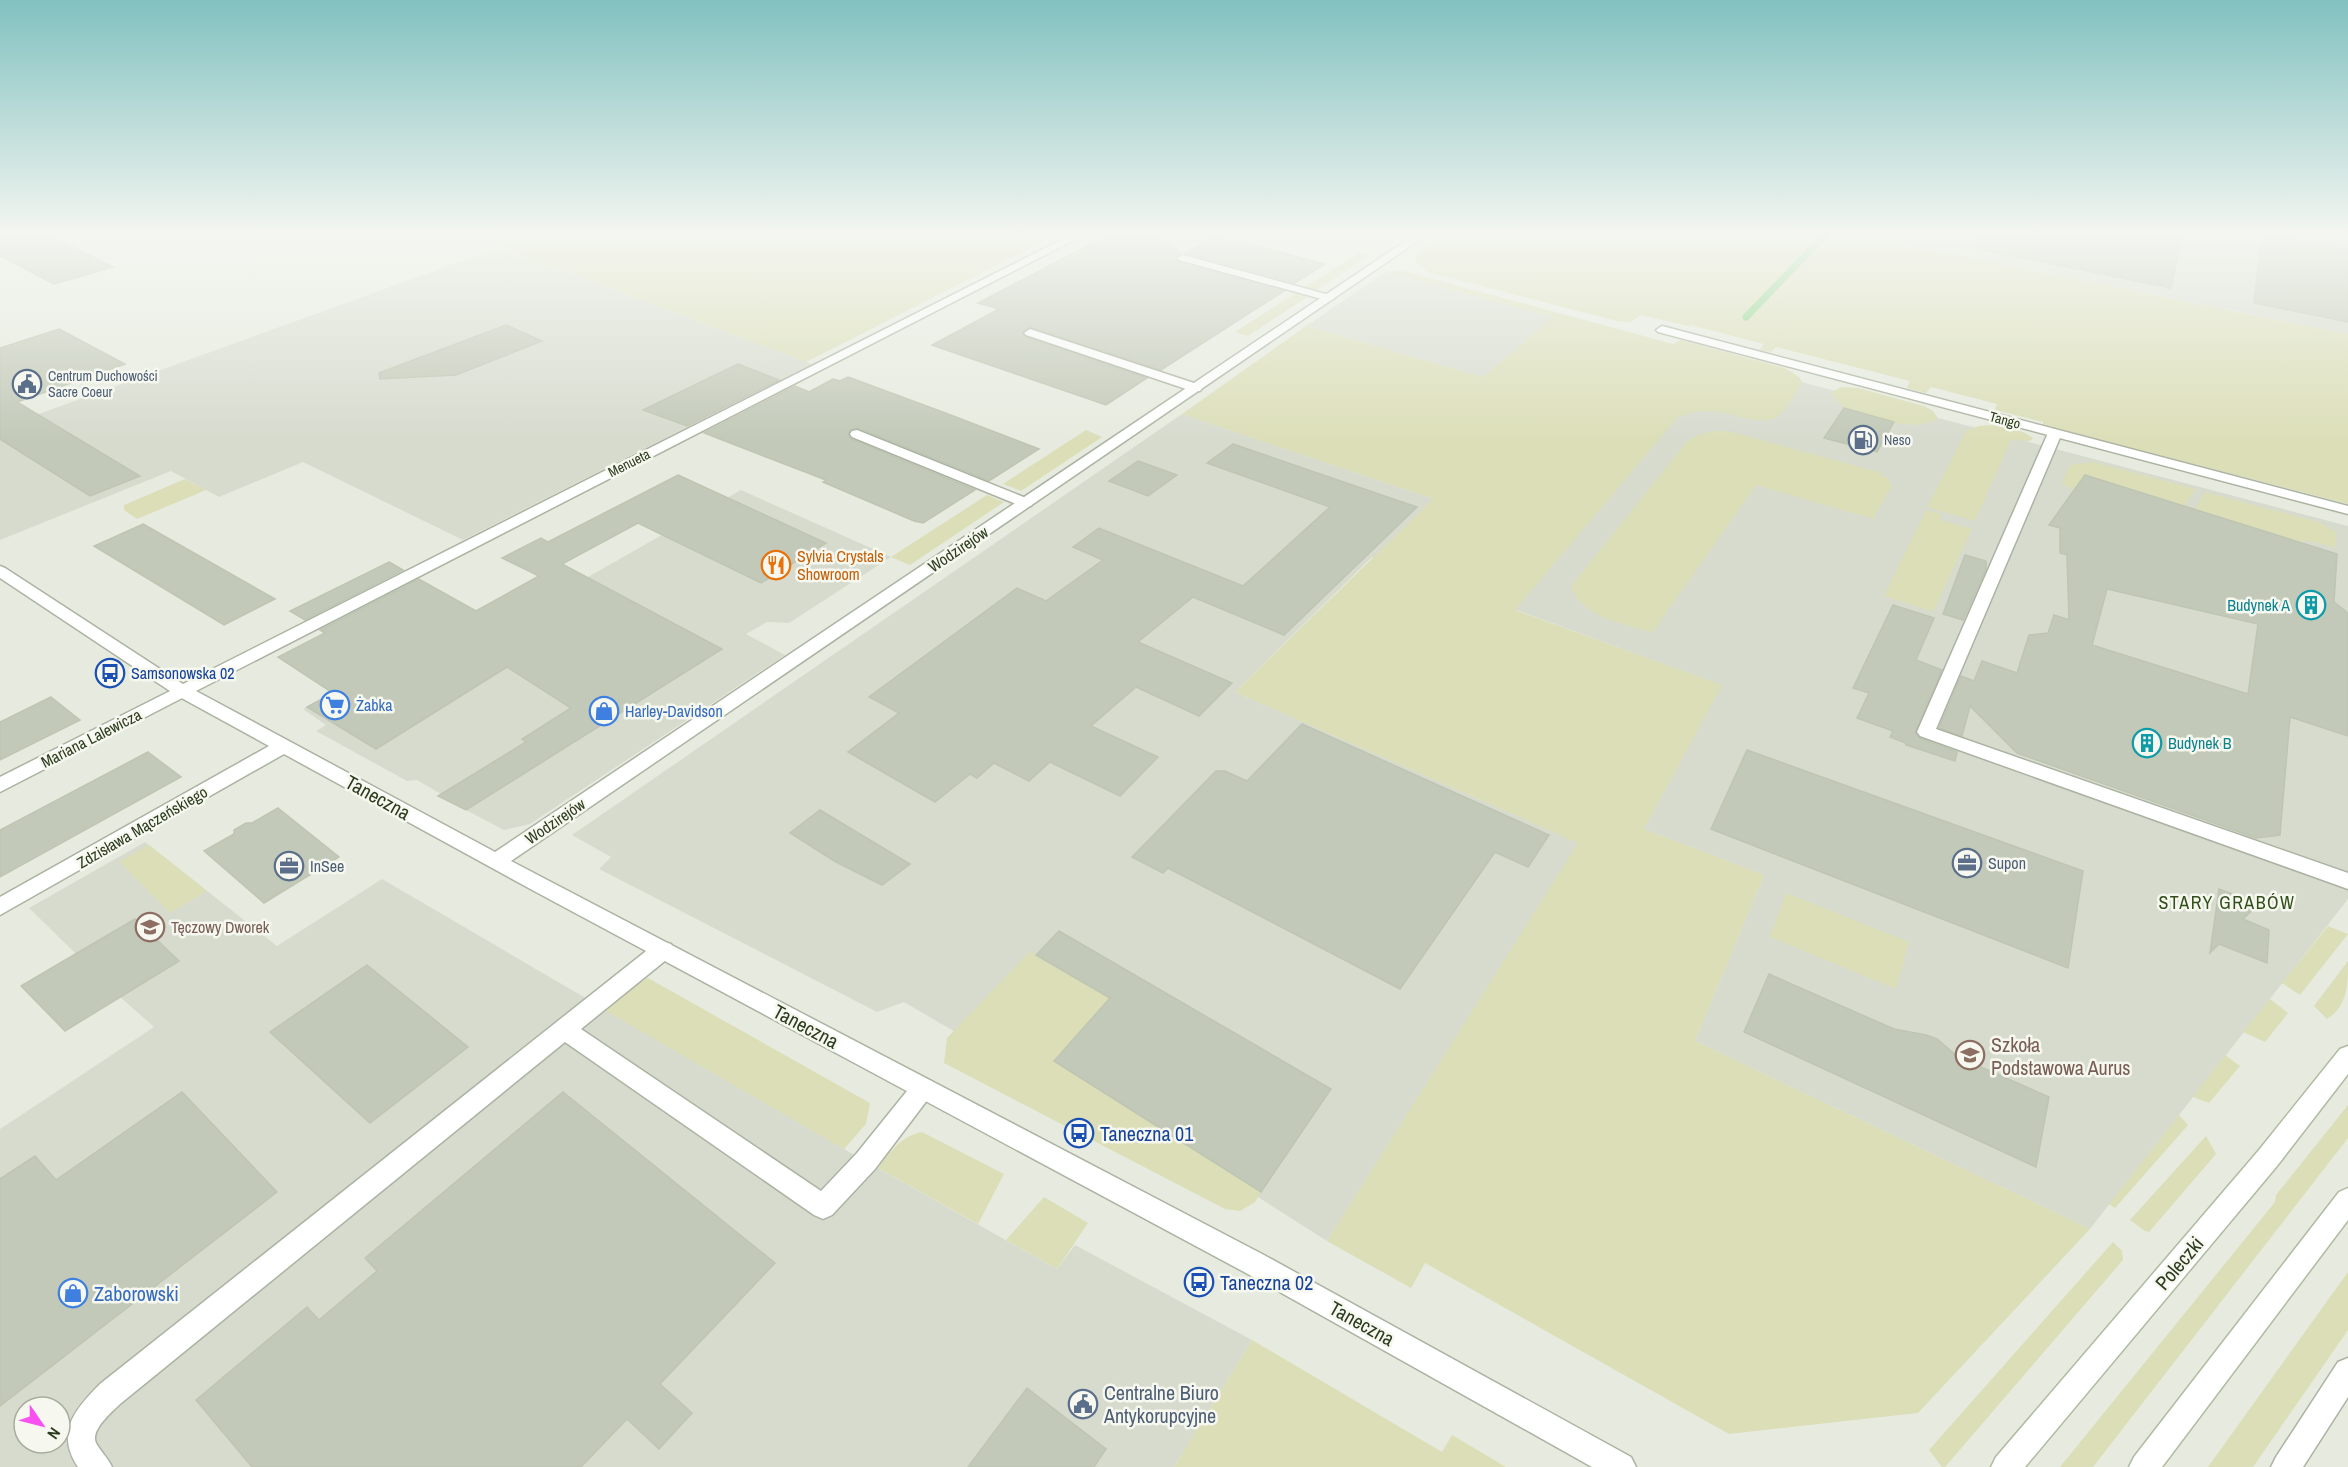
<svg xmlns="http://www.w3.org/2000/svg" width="2348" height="1467" font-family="'Archivo Narrow',sans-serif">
<rect width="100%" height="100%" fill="#e7ebdf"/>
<g fill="#d7dbce" fill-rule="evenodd">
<polygon points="1863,236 2348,237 2348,334 1888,241"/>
<polygon points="501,247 812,364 463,540 303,462 219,497 171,471 0,540 0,428"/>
<polygon points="1386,272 1554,317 1483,377 1306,326"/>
<polygon points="1608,331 2348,526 2348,899 2090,1229 1695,1041 1764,875 1644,829 1721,685 1372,557 1235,692 1579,843 1327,1241 1258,1197 1234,1195 904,1002 877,1012 599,869 611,857 572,835 1182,414 1433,499"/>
<polygon points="741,490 891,557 789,623 767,622 746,634 785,655 530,824 504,830 441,797 441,794 417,780 407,781 316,731 326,725 303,709 344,686 405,681"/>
<path d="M145,842L277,946L382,879L844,1149L1057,1269L1075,1245L1252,1340L1174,1467H0V1129L154,1027L120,997L29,908ZM24,1407H60V1443H24Z"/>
</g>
<g fill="#dbdeb7">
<polygon points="473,236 1054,236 806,362"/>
<polygon points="1441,236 1863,236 2348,334 2348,504 2043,425 2043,422 1995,410 1997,404 1931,387 1926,393 1907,388 1910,381 1776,347 1771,352 1760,350 1764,344 1691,325 1688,326 1641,315 1631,322 1617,321 1428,272 1414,260 1421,249"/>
<polygon points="1359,253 1370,255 1317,290 1305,287"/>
<path d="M1400,270L1673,344L1681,340L1785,368L1799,377L1802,382C1798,392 1787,409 1778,416C1762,427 1736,414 1719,412C1704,410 1692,412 1678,417L1515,610L1722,685L1644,829L1764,875L1695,1041L2090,1229L1918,1413L1729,1434L1425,1263L1411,1288L1327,1241L1578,843L1235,692L1433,499L1182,414L1306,326L1483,377L1553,317L1386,272Z"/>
<polygon points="1296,293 1307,297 1248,336 1235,332"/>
<polygon points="1841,387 1858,388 1924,406 1933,411 1937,417 1935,421 1917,425 1894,423 1844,408 1831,393"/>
<polygon points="1992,425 2023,432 2033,438 2030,441 2011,440 1975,521 1927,507 1966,431 1979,426"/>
<polygon points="1086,430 1102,437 1021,491 1003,484"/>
<path d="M1728,431L1882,473L1880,476L1887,477L1892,485L1873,519L1756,485L1652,633C1626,624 1579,617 1571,586L1684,445C1696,432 1711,431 1728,431Z"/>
<polygon points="2093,462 2196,489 2184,506 2075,491 2062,483 2070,465"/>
<polygon points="185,479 206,490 137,519 124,510 124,505"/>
<polygon points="2205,492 2318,522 2337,533 2335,548 2306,540 2303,543 2195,510"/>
<polygon points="987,495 1004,502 910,565 891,557"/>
<polygon points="1926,510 1941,514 1940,520 1972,529 1933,612 1884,596"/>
<polygon points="149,845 207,891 170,913 119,862"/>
<polygon points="1786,893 1909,942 1896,989 1770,937"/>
<polygon points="2328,926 2348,934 2300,995 2282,983"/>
<polygon points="1030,951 1110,998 1054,1061 1261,1192 1255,1202 1240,1211 1225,1209 944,1063 947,1038"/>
<path d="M2348,961C2348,983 2348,1006 2327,1019L2314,1006Z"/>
<polygon points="648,978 870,1103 866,1124 844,1149 606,1011 622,993"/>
<polygon points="2270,999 2288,1013 2265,1042 2243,1032"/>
<polygon points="2225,1055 2240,1066 2209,1103 2193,1097"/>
<polygon points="2348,1105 2348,1138 2093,1467 2060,1467 2275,1202 2276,1195"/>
<polygon points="2179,1115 2188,1125 2115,1208 2109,1204"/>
<path d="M922,1132L1004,1174L978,1224L878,1168C890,1152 901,1136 922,1132Z"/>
<polygon points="2206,1136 2216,1154 2149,1232 2145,1231 2130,1220"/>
<polygon points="1044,1197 1088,1223 1057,1269 1006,1240"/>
<polygon points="2113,1242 2122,1251 2123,1260 1945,1467 1942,1467 1929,1450"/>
<polygon points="2348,1272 2348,1330 2253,1467 2208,1467"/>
<polygon points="1252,1340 1442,1452 1452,1435 1506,1467 1174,1467"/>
</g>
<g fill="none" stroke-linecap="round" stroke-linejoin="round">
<polyline stroke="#88d484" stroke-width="7" points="1746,317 1824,236"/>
</g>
<g fill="#c2c9b8" stroke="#bec5b2" stroke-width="1.5" fill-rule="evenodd">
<polygon points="0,236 50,236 113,267 54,284 0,256"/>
<polygon points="1106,236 1158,236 1181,253 1176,257 1178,262 1284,291 1161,370 1031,327 1023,331 1025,337 1147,378 1106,405 932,345 999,309 978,303"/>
<polygon points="1215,236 1219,236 1325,264 1295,283 1185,253"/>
<polygon points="1979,236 2182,236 2171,288 1978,249"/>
<polygon points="2262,236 2284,236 2348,248 2348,322 2254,303"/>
<polygon points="506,325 542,341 456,375 380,379 379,373"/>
<polygon points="59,329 125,364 17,402 140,476 90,496 0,439 0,348"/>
<polygon points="738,364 779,380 687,426 643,410"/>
<polygon points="848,377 948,414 1039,449 989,481 858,428 850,430 848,435 851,439 975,490 923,523 914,521 823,482 826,480 704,433 795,386 809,392 833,379 840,381"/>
<polygon points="1844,408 1894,422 1877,452 1824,438"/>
<polygon points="1233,444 1417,507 1284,635 1193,597 1138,642 1232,683 1199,716 1136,687 1091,726 1158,757 1120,796 1050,762 1029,781 994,763 977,778 970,774 935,802 848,752 899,713 869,697 1017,588 1046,601 1103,560 1073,547 1099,528 1243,586 1330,507 1207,463"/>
<polygon points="1138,461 1177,475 1148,496 1109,481"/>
<polygon points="678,475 826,543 761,583 638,523 562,564 722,649 466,810 438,796 526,742 522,739 571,708 507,667 376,749 307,707 333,693 278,657 325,633 320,630 419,579 476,611 539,576 502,558 541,538 548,542"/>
<path d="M2085,475L2337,554L2334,602L2348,613V736L2290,717L2280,835L2256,838L2017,753L1970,706L1962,736L1939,728L1961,676L1974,681L1982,661L2017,673L2029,635L2048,633L2054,615L2069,620L2067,555L2060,553V528L2049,525ZM2107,589L2258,624L2248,694L2092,645Z"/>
<polygon points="143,524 275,599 224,625 94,546"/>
<polygon points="1965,555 1986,561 1986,569 1963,620 1943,614"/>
<polygon points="389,562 403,570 305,620 290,611"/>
<polygon points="1893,605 1934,618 1916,660 1942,670 1915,733 1919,738 1957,752 1955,761 1906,745 1906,743 1890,737 1893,731 1857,718 1869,693 1853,688"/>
<polygon points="51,697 80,720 0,760 0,722"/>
<polygon points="1302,724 1549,835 1528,867 1495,852 1400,989 1168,868 1163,873 1132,857 1216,771 1225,771 1247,781"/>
<polygon points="1747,750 2083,871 2068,968 1711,829"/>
<polygon points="148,752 181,777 0,877 0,830"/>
<polygon points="278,808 339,857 264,903 204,851 234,834 234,830 246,823 252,823"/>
<polygon points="820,810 910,864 882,885 836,862 790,833"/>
<polygon points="2219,889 2259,904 2243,919 2269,930 2267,963 2219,944 2210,953"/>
<polygon points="135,919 179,961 65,1031 21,986"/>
<polygon points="1059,931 1331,1089 1261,1192 1054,1061 1110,998 1036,955"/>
<polygon points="367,965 468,1047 370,1123 270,1032"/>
<polygon points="1769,974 1894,1029 1926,1035 1937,1039 1958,1057 2049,1097 2036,1167 1744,1032"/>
<polygon points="182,1092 277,1192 0,1406 0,1179 35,1156 56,1180"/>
<polygon points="563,1092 775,1263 660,1384 692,1413 659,1449 627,1419 581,1467 252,1467 196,1400 307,1307 319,1320 377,1271 365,1258"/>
<polygon points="1027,1388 1106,1449 1094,1467 968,1467"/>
</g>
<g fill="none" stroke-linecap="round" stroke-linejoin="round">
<g stroke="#abb3a2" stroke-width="3">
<g id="lane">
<polygon points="1183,255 1333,296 1335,298 1329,301 1179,260 1178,258"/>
<polygon points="1030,329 1200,385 1202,388 1200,391 1192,391 1026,335 1024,333"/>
<polygon points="2055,429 2062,433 1936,729 2348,873 2348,889 1920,736 1917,732 2048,433"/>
<polygon points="857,430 1031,500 1033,503 1031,506 1021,506 852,437 850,434 852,431"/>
<polygon points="182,685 188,687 191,691 188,695 0,792 0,777"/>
<path d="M663,942L671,944L674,950L671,956L581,1029L821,1191L857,1153L915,1081L923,1078L931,1081L935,1088L931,1095L875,1169L832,1215L823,1219L814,1215L565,1042L120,1404C112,1412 90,1430 96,1443C101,1452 108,1458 112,1467H78C55,1433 75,1409 100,1384L655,944Z"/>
</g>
</g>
<g stroke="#abb3a2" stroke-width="3">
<g id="street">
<polygon points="1069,236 1082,236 196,691 495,852 1413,236 1425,236 511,861 1264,1255 1631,1457 1636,1467 1592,1467 1246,1273 536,892 284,754 0,915 0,897 269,746 176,695 0,578 0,566 5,568 183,684"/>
<polygon points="1662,326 2348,506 2348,514 1658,332 1656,330"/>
<polygon points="2348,1358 2348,1397 2303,1467 2271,1467 2276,1457 2338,1362"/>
</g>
</g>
<g stroke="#afbba0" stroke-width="3">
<g id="secondary">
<polygon points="2348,1046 2348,1074 2277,1166 2025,1467 1991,1467 1996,1457 2259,1150 2340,1049"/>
<polygon points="2348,1188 2348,1220 2162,1467 2129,1467 2134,1457 2339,1192"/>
</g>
</g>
<use href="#lane" fill="#fff" fill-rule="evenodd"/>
<use href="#street" fill="#fff" fill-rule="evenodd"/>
<use href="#secondary" fill="#fff" fill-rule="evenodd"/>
</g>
<linearGradient id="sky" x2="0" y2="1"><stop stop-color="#81c1c0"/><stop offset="0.53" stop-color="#f4f6f1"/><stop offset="1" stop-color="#f4f6f1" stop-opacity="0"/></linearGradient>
<rect width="2348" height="442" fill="url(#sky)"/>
<defs>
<g id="civic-ring" transform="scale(1.5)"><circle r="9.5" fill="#f6f8f0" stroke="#5c6f8a" stroke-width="1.5"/><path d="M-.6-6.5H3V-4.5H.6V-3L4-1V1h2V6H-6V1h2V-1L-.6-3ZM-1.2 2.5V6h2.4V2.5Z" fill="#5c6f8a"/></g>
<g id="fuel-ring" transform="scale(1.5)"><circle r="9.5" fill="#f6f8f0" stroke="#5c6f8a" stroke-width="1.5"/><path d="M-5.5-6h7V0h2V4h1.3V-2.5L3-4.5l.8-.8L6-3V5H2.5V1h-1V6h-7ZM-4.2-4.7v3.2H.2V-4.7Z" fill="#5c6f8a"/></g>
<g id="restaurant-ring" transform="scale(1.5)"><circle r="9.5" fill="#f6f8f0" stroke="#e8710a" stroke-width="1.5"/><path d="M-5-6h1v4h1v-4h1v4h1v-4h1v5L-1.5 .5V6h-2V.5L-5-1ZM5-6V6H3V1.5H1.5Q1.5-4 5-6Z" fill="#e8710a"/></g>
<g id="building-ring" transform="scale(1.5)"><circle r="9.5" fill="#f6f8f0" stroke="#0f9aa8" stroke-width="1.5"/><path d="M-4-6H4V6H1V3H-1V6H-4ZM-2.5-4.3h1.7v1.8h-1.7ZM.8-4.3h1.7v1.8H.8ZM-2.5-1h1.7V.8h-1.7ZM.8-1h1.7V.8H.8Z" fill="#0f9aa8"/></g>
<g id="bus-ring" transform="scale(1.5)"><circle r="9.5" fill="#f6f8f0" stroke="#1a4fb4" stroke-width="1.5"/><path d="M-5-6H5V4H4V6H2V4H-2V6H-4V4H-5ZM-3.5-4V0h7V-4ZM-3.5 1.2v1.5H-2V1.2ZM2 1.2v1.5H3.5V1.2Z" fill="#1a4fb4"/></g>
<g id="supermarket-ring" transform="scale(1.5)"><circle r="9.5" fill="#f6f8f0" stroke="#3f7fe0" stroke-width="1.5"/><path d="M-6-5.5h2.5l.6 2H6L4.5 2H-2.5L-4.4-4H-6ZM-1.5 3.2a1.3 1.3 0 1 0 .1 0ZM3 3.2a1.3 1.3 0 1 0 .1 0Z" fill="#3f7fe0"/></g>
<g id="shop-ring" transform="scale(1.5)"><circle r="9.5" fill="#f6f8f0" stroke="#3f7fe0" stroke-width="1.5"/><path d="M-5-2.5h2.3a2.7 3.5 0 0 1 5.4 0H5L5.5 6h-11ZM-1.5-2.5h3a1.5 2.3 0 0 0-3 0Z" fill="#3f7fe0"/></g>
<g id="office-ring" transform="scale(1.5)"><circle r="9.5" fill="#f6f8f0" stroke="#5c6f8a" stroke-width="1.5"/><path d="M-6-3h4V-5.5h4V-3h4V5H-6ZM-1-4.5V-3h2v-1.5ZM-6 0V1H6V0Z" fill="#5c6f8a"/></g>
<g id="school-ring" transform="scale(1.5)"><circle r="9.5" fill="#f6f8f0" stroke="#8d6e63" stroke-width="1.5"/><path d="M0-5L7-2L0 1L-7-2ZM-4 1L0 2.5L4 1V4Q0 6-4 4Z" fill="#8d6e63"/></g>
</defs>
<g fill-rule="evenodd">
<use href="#civic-ring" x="27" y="384"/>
<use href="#fuel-ring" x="1863" y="440"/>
<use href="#restaurant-ring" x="776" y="565"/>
<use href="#building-ring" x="2311" y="605"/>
<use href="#bus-ring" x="110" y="673"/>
<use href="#supermarket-ring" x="335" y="705"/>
<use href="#shop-ring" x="604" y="711"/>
<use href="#building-ring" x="2147" y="743"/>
<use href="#office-ring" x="1967" y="863"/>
<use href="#office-ring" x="289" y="866"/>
<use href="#school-ring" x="150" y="927"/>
<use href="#school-ring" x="1970" y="1055"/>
<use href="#bus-ring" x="1079" y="1133"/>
<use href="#bus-ring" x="1199" y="1282"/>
<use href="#shop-ring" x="73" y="1293"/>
<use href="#civic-ring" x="1083" y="1404"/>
</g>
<g text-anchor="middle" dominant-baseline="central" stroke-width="5" stroke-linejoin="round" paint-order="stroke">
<g font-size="14" fill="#4e5e75" stroke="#f6f8f0" text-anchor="start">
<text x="48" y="376">Centrum Duchowości<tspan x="48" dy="16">Sacre Coeur</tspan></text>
<text x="1884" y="440">Neso</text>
</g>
<g font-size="14" fill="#2d3c1f" stroke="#f6f8f0">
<text transform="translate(2005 420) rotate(15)">Tango</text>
<text transform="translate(629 463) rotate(-27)">Menueta</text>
</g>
<g font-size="16" fill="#2d3c1f" stroke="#f6f8f0">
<text transform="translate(958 549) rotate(-34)">Wodzirejów</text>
<text transform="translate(91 738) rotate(-27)">Mariana Lalewicza</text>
<text transform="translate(555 821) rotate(-34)">Wodzirejów</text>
<text transform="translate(142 827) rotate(-30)">Zdzisława Mączeńskiego</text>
</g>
<g font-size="16" fill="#c56008" stroke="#f6f8f0" text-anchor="start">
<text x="797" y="556">Sylvia Crystals<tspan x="797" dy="18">Showroom</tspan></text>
</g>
<g font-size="16" fill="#0d838f" stroke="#f6f8f0" text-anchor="end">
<text x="2290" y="605">Budynek A</text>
<text x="2168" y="743" text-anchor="start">Budynek B</text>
</g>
<g font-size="16" fill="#164399" stroke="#f6f8f0" text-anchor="start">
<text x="131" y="673">Samsonowska 02</text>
</g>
<g font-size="16" fill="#366cbe" stroke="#f6f8f0" text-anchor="start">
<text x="356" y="705">Żabka</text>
<text x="625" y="711">Harley-Davidson</text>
</g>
<g font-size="16" fill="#4e5e75" stroke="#f6f8f0" text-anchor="start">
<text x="1988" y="863">Supon</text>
<text x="310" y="866">InSee</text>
</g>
<g font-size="16" fill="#785e54" stroke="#f6f8f0" text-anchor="start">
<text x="171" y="927">Tęczowy Dworek</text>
</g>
<g font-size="18" letter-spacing="1.5" fill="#324f1b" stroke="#f6f8f0">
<text x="2227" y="902">STARY GRABÓW</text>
</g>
<g font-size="20" fill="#2d3c1f" stroke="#f6f8f0">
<text transform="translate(378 797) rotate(29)">Taneczna</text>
<text transform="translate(806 1026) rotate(28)">Taneczna</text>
<text transform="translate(2179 1263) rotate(-50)">Poleczki</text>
<text transform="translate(1362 1323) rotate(29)">Taneczna</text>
</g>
<g font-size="20" fill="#785e54" stroke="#f6f8f0" text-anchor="start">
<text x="1991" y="1044">Szkoła<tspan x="1991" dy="23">Podstawowa Aurus</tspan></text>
</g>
<g font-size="20" fill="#164399" stroke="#f6f8f0" text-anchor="start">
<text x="1100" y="1133">Taneczna 01</text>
<text x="1220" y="1282">Taneczna 02</text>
</g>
<g font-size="20" fill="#366cbe" stroke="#f6f8f0" text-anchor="start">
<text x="94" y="1293">Zaborowski</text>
</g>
<g font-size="20" fill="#4e5e75" stroke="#f6f8f0" text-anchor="start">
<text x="1104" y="1392">Centralne Biuro<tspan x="1104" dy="23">Antykorupcyjne</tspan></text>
</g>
</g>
<g transform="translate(42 1425) rotate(125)"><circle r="28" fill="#f6f8f0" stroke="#a6ad9c" stroke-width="1.5"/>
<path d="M0-4.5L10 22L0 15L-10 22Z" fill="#f950f1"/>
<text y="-9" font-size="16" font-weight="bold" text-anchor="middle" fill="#2d3c1f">N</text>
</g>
</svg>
